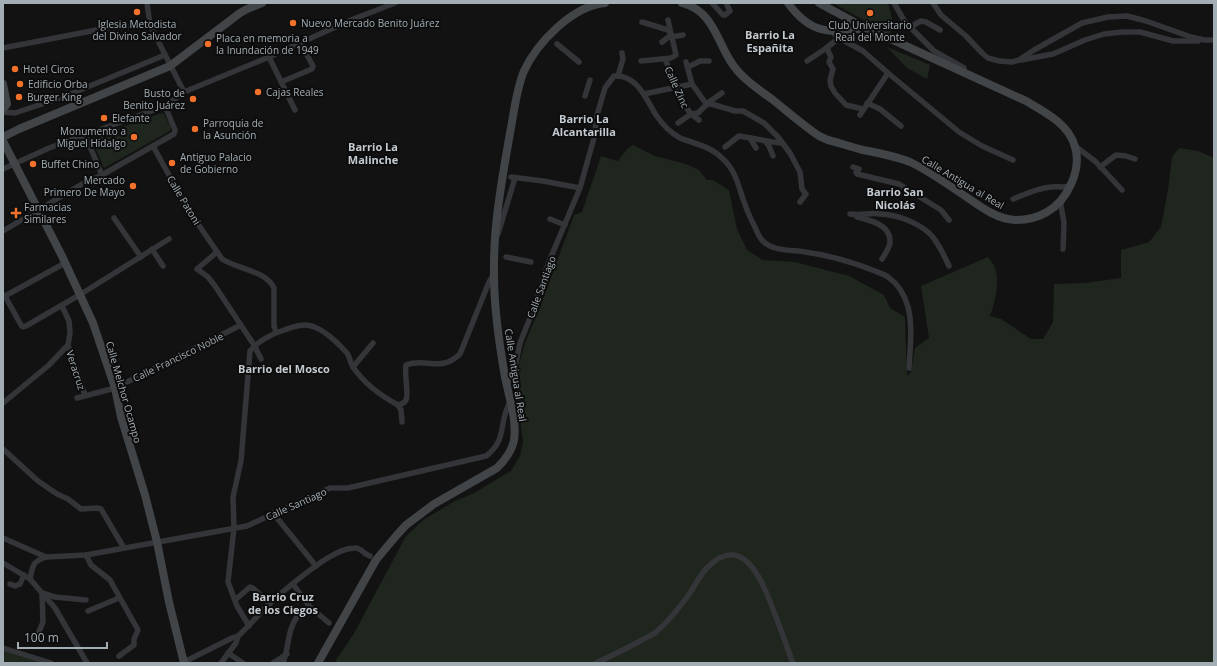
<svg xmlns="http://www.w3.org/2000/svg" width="1217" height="666" font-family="'Open Sans',sans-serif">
<rect width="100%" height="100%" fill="#121213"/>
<g fill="#1f261e">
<polygon points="833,3 888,3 893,22 890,35"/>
<polygon points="887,47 930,65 927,79 907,68"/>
<polygon points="162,113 164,114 171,128 170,131 104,168 91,138"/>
<path d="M633,145L655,156L686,164L699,170L707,180H713L729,190L737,229L747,250L763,260L795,262L849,276L884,295L890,308L905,317L907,376L911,372L915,348L929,338L921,286L988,257C990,260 994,264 995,268C1000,283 995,302 990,316L1001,319L1031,339H1043L1053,322L1054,284L1085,283L1121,278V250L1149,242L1161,227L1168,190L1172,157L1179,148L1198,151L1214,158V663H334L353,635L406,536L423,520L455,501L474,493L511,471L520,456L523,441L516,388L518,369L525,343L539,310L574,215L582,212L601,156L618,161L627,149Z"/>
<polygon points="3,649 48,663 3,663"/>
</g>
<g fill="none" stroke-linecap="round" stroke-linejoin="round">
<g stroke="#333538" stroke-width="5.5">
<polyline points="147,3 150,25 184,92"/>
<polyline points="712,3 723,15 725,15 730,11 726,3"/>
<polyline points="894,3 905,22 934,51 964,68"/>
<polyline points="933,3 941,15 966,36 982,53 988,58 999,61 1012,62 1019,60 1034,50 1082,23 1108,17 1127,16 1146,21 1191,37 1204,40 1214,40"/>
<polyline points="642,22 668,30 670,33"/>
<polyline points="910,27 921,21 926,22 940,30"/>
<polyline points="831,31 839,38 863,51 888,73 959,132 982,146 1013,160"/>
<polyline points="671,37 683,35"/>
<polyline points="662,42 671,35"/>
<polyline points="557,44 579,62"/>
<polyline points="828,47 828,51 831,57 829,62 833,69 830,80 831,86 835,93 846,105 863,109"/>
<polyline points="3,48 107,28 150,25"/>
<polyline points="269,57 295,110"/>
<polyline points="665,59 685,106 691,114 699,120"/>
<polyline points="1021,60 1053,54 1085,40 1104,34 1122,32 1140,32 1173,41 1198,41"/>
<polyline points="641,61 671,58 676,55 668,20"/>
<polyline points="807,61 825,49 839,38"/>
<polyline points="686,62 692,84 707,105"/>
<polyline points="688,67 700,61 709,61"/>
<polyline points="618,76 623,59 622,53"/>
<polyline points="281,82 312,69 313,66 300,42"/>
<polyline points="644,94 692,84"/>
<polyline points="585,96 590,80"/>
<polyline points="708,103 735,111 743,111 764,123 778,137 790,153 800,172 802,189 806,194 800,202"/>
<polyline points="867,103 880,109 901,126"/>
<polyline points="3,112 15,113 63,97 165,55"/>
<polyline points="860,115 888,73"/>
<polyline points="678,123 691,114 698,113 709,102 722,93"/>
<polyline points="85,135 102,175"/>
<polyline points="750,138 756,148"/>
<polyline points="765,141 769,146 773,156"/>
<path d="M153,146L187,208L222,259C237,269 267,271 274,288V326L276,332"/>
<polyline points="1075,146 1096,162 1122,190"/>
<polyline points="725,147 739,136 773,142 782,143"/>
<polyline points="853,167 859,169 856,172 857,174 899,184 941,210 949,220"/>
<polyline points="1100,167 1116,155 1126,156 1135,159"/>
<polyline points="3,169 49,148 165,106 184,92 269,57 351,20 395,3"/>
<polyline points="511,177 543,181 580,188"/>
<path d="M1013,199C1025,194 1038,188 1051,187C1057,186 1063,188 1070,186"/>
<polyline points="1060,200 1064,223 1063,249"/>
<path d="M850,214C860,216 870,212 881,214C898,215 920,223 932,236C939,245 944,255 949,266"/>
<path d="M857,217C870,220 891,225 890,242C890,247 885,254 882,259"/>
<polyline points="114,218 141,257"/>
<polyline points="550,219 565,225"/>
<polyline points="3,231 82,184 102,175 174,134 175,130 165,106"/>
<polyline points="498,234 515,178"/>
<polyline points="152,249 163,266"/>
<polyline points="217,252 197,269 208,277 215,286 254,345 261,359"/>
<polyline points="506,257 531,262"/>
<polyline points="3,295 5,296 65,263"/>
<polyline points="5,296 21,325 23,327 26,326 81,294 169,239"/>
<polyline points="62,306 69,321 70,333 68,345 85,395"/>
<polyline points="353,367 373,343"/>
<path d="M507,386L516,363L520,343L532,313L548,264L580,188L594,138L597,115L605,88L614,76C637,74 646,99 656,115C662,124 671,133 680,138C684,140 690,141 694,143C704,146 716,151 723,159C735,170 738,184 743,199C746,208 750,218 755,227C757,232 759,238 764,242C773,251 793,250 805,252C829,255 852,262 875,271C879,273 884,274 888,277C898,284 905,296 908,307C913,326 910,348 909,368"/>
<polyline points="77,398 115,388 241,325"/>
<polyline points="3,403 49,365 68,345"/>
<path d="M398,405C401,404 404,404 406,400C409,394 404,374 406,365C426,357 440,373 460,354L489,282L493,275"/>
<polyline points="398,405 401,410 402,422"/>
<polyline points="3,449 38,481 57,494 68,499 81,509 97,508 101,509 124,548"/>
<polyline points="273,513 316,566"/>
<path d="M3,538L46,557L86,555L247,526L330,488H348L486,456C508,439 498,423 510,402"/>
<polyline points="86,555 91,565 110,580 138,630 134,639 134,645 119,656"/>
<polyline points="3,563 30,579 42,593 55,608 87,663"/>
<path d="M30,579C33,565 32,562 46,557"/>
<polyline points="10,584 15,586 20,584 24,575"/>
<polyline points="293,584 309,606 329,623"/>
<polyline points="235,600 250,587 254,589 270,604"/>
<polyline points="88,611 119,598"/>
<path d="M249,626L237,606L228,582L234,528L233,497L241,461L250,351C258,341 272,334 284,330C290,328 298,325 305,325C320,325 337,342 347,353C350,357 350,363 353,367C364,383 381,396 398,405"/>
<polyline points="36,639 43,622 42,593 55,597 86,600"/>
<polyline points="3,648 51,663"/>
<polyline points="228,653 243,663"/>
<polyline points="184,662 232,638 238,636"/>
<path d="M221,663L236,643L238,636C249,626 259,614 270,603C288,587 306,572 326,559C335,554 344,548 355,548C361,547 364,555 370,556"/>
<polyline points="273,663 287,654"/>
<path d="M283,663C289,649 287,630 297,617C301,613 305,610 309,606"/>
<path d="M596,663C611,656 626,649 640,641C645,638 651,636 656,632C669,621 680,607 690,593C695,585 700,575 707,568C745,528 765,588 776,617C782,632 787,648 793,663"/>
</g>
<g stroke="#414548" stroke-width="8">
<path d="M682,3C713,11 716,39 731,62C741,78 758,89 773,100C788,112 803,125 819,136L828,140C840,143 851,147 863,150C879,153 895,156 910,162C927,170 943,181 959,192C976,203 994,219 1015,220C1026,220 1037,218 1047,212C1067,201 1082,170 1075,147C1069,124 1045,112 1026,101L858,24L819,3"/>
<path d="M788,3C811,35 830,33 866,28"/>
<polyline points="3,84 7,104 3,109"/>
<polyline points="3,137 19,129 170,66 240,13 247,9 262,3"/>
<polyline points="3,141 62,256 93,323 115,388 121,417 145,495 157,542 169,602 184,663"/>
<path d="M318,663L376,560L396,536L406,525L434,504L497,468C505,460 512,451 514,440C517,420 509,397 505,377C499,343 494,309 494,275C493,227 502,179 510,133C514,113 516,90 524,71C537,43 572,6 605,3"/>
</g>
</g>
<g fill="#f2712b" stroke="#0d0d0e" stroke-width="1.5">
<circle cx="137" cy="12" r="4"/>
<circle cx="870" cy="13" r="4"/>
<circle cx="293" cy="23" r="4"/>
<circle cx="208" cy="44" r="4"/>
<circle cx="15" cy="69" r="4"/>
<circle cx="20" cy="84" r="4"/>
<circle cx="258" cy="92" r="4"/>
<circle cx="19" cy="97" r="4"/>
<circle cx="193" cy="99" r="4"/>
<circle cx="104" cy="118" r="4"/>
<circle cx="195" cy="129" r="4"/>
<circle cx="134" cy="137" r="4"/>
<circle cx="172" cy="163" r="4"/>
<circle cx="33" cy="164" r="4"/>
<circle cx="133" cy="186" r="4"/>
<path d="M14 207h4v4h4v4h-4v4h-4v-4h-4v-4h4z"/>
</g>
<g text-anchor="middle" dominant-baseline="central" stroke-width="4" stroke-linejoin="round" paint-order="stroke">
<g font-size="10" fill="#a3aeb4" stroke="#0d0d0e" text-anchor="start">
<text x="301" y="23">Nuevo Mercado Benito Juárez</text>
<text x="137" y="24" text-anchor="middle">Iglesia Metodista<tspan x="137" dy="12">del Divino Salvador</tspan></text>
<text x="870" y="25" text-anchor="middle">Club Universitario<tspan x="870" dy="12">Real del Monte</tspan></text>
<text x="216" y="38">Placa en memoria a<tspan x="216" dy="12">la Inundación de 1949</tspan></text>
<text x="23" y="69">Hotel Ciros</text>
<text x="28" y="84">Edificio Orba</text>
<text x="266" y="92">Cajas Reales</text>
<text x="185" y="93" text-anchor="end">Busto de<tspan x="185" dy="12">Benito Juárez</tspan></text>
<text x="27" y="97">Burger King</text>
<text x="112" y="118">Elefante</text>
<text x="203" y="123">Parroquia de<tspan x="203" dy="12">la Asunción</tspan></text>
<text x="126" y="131" text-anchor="end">Monumento a<tspan x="126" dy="12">Miguel Hidalgo</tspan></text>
<text x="180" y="157">Antiguo Palacio<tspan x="180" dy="12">de Gobierno</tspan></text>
<text x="41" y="164">Buffet Chino</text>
<text x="125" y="180" text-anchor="end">Mercado<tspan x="125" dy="12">Primero De Mayo</tspan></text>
<text x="24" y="207">Farmacias<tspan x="24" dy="12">Similares</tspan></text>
</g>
<g font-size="10" fill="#a3aeb4" stroke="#0d0d0e">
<text transform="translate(677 87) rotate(66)">Calle Zinc</text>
<text transform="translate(963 182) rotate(31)">Calle Antigua al Real</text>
<text transform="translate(184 200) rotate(59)">Calle Patoni</text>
<text transform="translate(541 287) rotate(-70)">Calle Santiago</text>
<text transform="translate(178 357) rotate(-26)">Calle Francisco Noble</text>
<text transform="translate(76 370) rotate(72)">Veracruz</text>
<text transform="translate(516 375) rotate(81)">Calle Antigua al Real</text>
<text transform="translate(124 392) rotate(74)">Calle Melchor Ocampo</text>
<text transform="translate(296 504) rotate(-24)">Calle Santiago</text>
</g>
<g font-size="11" font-weight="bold" fill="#c4cbd0" stroke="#0d0d0e">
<text x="770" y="34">Barrio La<tspan x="770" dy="13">Españita</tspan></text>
<text x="584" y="118">Barrio La<tspan x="584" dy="13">Alcantarilla</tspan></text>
<text x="373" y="146">Barrio La<tspan x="373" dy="13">Malinche</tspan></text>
<text x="895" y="191">Barrio San<tspan x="895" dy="13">Nicolás</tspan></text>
<text x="284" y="368">Barrio del Mosco</text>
<text x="283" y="596">Barrio Cruz<tspan x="283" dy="13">de los Ciegos</tspan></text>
</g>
</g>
<rect width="1217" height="666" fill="none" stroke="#a3aeb4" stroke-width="8"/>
<path d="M18 642v6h89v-6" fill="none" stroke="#a3aeb4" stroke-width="2"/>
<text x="24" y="642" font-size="12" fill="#a3aeb4" stroke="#0d0d0e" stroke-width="3" paint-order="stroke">100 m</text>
</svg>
